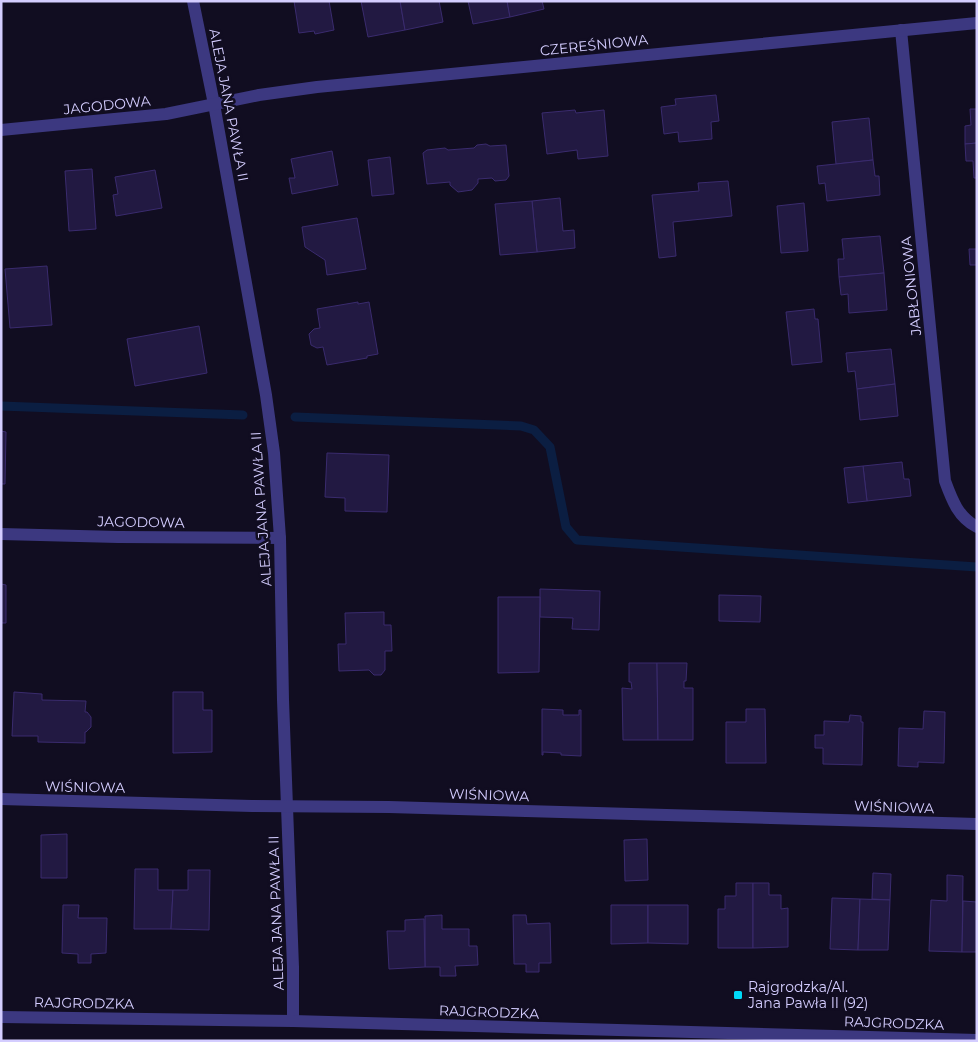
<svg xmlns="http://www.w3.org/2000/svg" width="978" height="1042" font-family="Montserrat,sans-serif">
<rect width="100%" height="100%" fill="#110d21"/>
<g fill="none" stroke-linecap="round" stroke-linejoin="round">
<g stroke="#0b1e42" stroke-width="9">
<polyline points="1,406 243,415"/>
<polyline points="295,417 521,426 534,430 550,447 566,527 577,540 977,567"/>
</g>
</g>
<g fill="#221942" stroke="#3a2b6e">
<polygon points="294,1 329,1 334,30 315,34 314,31 299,33"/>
<polygon points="361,1 400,1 405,30 368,37"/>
<polygon points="400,1 439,1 443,22 405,30"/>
<polygon points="468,1 507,1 510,17 473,24"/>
<polygon points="507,1 542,1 544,9 510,17"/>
<polygon points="716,95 719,121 711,122 712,139 679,142 678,132 664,134 661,107 676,105 675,99"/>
<polygon points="970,109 977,109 977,143 965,144 965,126 971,125"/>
<polygon points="575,110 576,113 604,110 608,156 578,159 577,150 547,154 542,113"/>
<polygon points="869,118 873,160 836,164 832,122"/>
<polygon points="977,143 977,178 974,178 973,161 966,161 965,144"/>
<polygon points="486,144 490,146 506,145 509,176 506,180 495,181 492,178 478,179 478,183 472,190 458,192 450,185 450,182 427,184 423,153 427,150 445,148 448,150 474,148 477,145"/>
<polygon points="332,151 338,185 292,194 289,178 295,178 291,159"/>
<polygon points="390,157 394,194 372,196 368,160"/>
<polygon points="873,160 875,176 879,176 880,195 827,201 825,183 819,184 817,166"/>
<polygon points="92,169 96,229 69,231 65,171"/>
<polygon points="155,170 162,208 116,216 113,195 118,194 115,177"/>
<polygon points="728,181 732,216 673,222 676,256 659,258 652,195 699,191 698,183"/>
<polygon points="560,198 563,231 574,230 575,248 537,252 532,201"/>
<polygon points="532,201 537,252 500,255 495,204"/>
<polygon points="804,203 808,251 781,253 777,206"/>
<polygon points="357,218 366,269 327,275 325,260 305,247 302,227"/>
<polygon points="880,236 884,273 839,277 838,259 844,259 842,239"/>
<polygon points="969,249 977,249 977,265 970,265"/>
<polygon points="47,266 52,325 10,328 5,269"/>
<polygon points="884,273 887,310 849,313 848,294 841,295 839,277"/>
<polygon points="358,302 358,304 369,302 378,354 367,356 367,358 327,365 323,347 317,348 311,345 309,334 314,329 320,328 317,309"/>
<polygon points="814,309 815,319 818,319 822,362 792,365 786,312"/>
<polygon points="199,326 207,373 135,386 127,339"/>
<polygon points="891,349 895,384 857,389 855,371 848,372 846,353"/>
<polygon points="895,384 898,416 860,420 857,389"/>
<polygon points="1,431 6,432 5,484 1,484"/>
<polygon points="327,453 389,455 387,512 345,511 345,498 325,497"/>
<polygon points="902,462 904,479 909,479 911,496 867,501 863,466"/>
<polygon points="863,466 867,501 848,503 844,468"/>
<polygon points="1,584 6,585 6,623 1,623"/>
<polygon points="540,589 600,591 599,630 572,629 573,618 540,617"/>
<polygon points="719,595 761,596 760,622 719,621"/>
<polygon points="498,597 540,597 539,672 498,673"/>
<polygon points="384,612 384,625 391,625 392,651 385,651 385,670 381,675 374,675 369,670 339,671 338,644 346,644 345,613"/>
<polygon points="629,663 657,663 658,740 623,740 622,688 632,689 631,682 629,682"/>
<polygon points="657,663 687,663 686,681 684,681 684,688 693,688 693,740 658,740"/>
<polygon points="14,692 42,694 42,700 86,701 85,712 87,712 91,717 91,727 86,732 85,732 85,743 38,742 38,736 12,736"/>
<polygon points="173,692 203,692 203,710 212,710 212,752 173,753"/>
<polygon points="542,709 563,710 563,715 579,715 579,710 581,710 581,756 561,755 561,753 543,752 543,755 542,755"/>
<polygon points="746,709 765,709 766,763 726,763 726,722 746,722"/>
<polygon points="924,711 945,712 944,763 918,762 918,767 898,766 899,728 923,729"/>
<polygon points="850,715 861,716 861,722 863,722 862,765 823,764 823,748 815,748 815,735 824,735 824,721 849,722"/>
<polygon points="67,834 67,878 41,878 41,835"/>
<polygon points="647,839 648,880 625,881 624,840"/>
<polygon points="135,869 158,869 158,890 173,890 171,929 134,929"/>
<polygon points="188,870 210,870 209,930 171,929 173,890 188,890"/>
<polygon points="873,873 891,874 890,900 872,899"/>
<polygon points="947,875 963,876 962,952 929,951 931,900 947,901"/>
<polygon points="736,883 753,883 753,948 718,948 718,909 725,909 725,896 736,896"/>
<polygon points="753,883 769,883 769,895 781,895 781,909 788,908 788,947 753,948"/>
<polygon points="832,898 860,899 858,950 830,949"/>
<polygon points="860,899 890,900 888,950 858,950"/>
<polygon points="963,901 977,902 977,952 962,952"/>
<polygon points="63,905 79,905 78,918 107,918 106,953 91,954 91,963 78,963 78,954 62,953"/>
<polygon points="611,905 648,905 648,943 611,944"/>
<polygon points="648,905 688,905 688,944 648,943"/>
<polygon points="442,915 442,929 469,929 469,946 477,946 478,965 455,966 456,976 440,976 440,967 425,967 425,916"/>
<polygon points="513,915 526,915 527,924 550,923 551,963 539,963 539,972 526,972 526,964 514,964"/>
<polygon points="424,919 425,967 389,969 387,931 405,931 405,920"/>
</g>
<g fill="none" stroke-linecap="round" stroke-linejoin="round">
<g stroke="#3c3880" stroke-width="12">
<polyline points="193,1 214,104 266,395 274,453 280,538 283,700 293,967 293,1021"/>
<path d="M901,30L945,481C952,500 958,517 977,527"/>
<polyline points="1,130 166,114 259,95 317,87 977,23"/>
<polyline points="1,534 118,537 280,538"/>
<polyline points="1,799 252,806 389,807 977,824"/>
</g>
<polyline stroke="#3c3880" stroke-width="12" points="1,1017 293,1021 977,1040"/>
</g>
<rect fill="#00d9f8" stroke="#110d21" stroke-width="2" x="733" y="990" width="10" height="10" rx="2.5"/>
<g text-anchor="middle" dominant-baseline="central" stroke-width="5" stroke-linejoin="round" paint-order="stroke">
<g font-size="14" fill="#d4cdff" stroke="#110d21">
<text transform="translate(594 45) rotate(-6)">CZEREŚNIOWA</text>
<text transform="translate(107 105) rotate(-6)">JAGODOWA</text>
<text transform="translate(229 105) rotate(79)">ALEJA JANA PAWŁA II</text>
<text transform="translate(911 286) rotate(-96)">JABŁONIOWA</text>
<text transform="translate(261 509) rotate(-94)">ALEJA JANA PAWŁA II</text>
<text transform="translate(141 522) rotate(1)">JAGODOWA</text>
<text transform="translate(85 787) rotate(1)">WIŚNIOWA</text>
<text transform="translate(489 795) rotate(2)">WIŚNIOWA</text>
<text transform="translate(894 807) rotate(2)">WIŚNIOWA</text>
<text transform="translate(276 913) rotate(-92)">ALEJA JANA PAWŁA II</text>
<text transform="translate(84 1003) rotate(1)">RAJGRODZKA</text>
<text transform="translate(489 1012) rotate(2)">RAJGRODZKA</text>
<text transform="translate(894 1023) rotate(2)">RAJGRODZKA</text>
</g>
<g font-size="14" fill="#d4cdff" stroke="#110d21" text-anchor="start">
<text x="748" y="987">Rajgrodzka/Al.<tspan x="748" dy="16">Jana Pawła II (92)</tspan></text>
</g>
</g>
<rect width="978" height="1042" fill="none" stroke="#d4cdff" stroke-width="5"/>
</svg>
